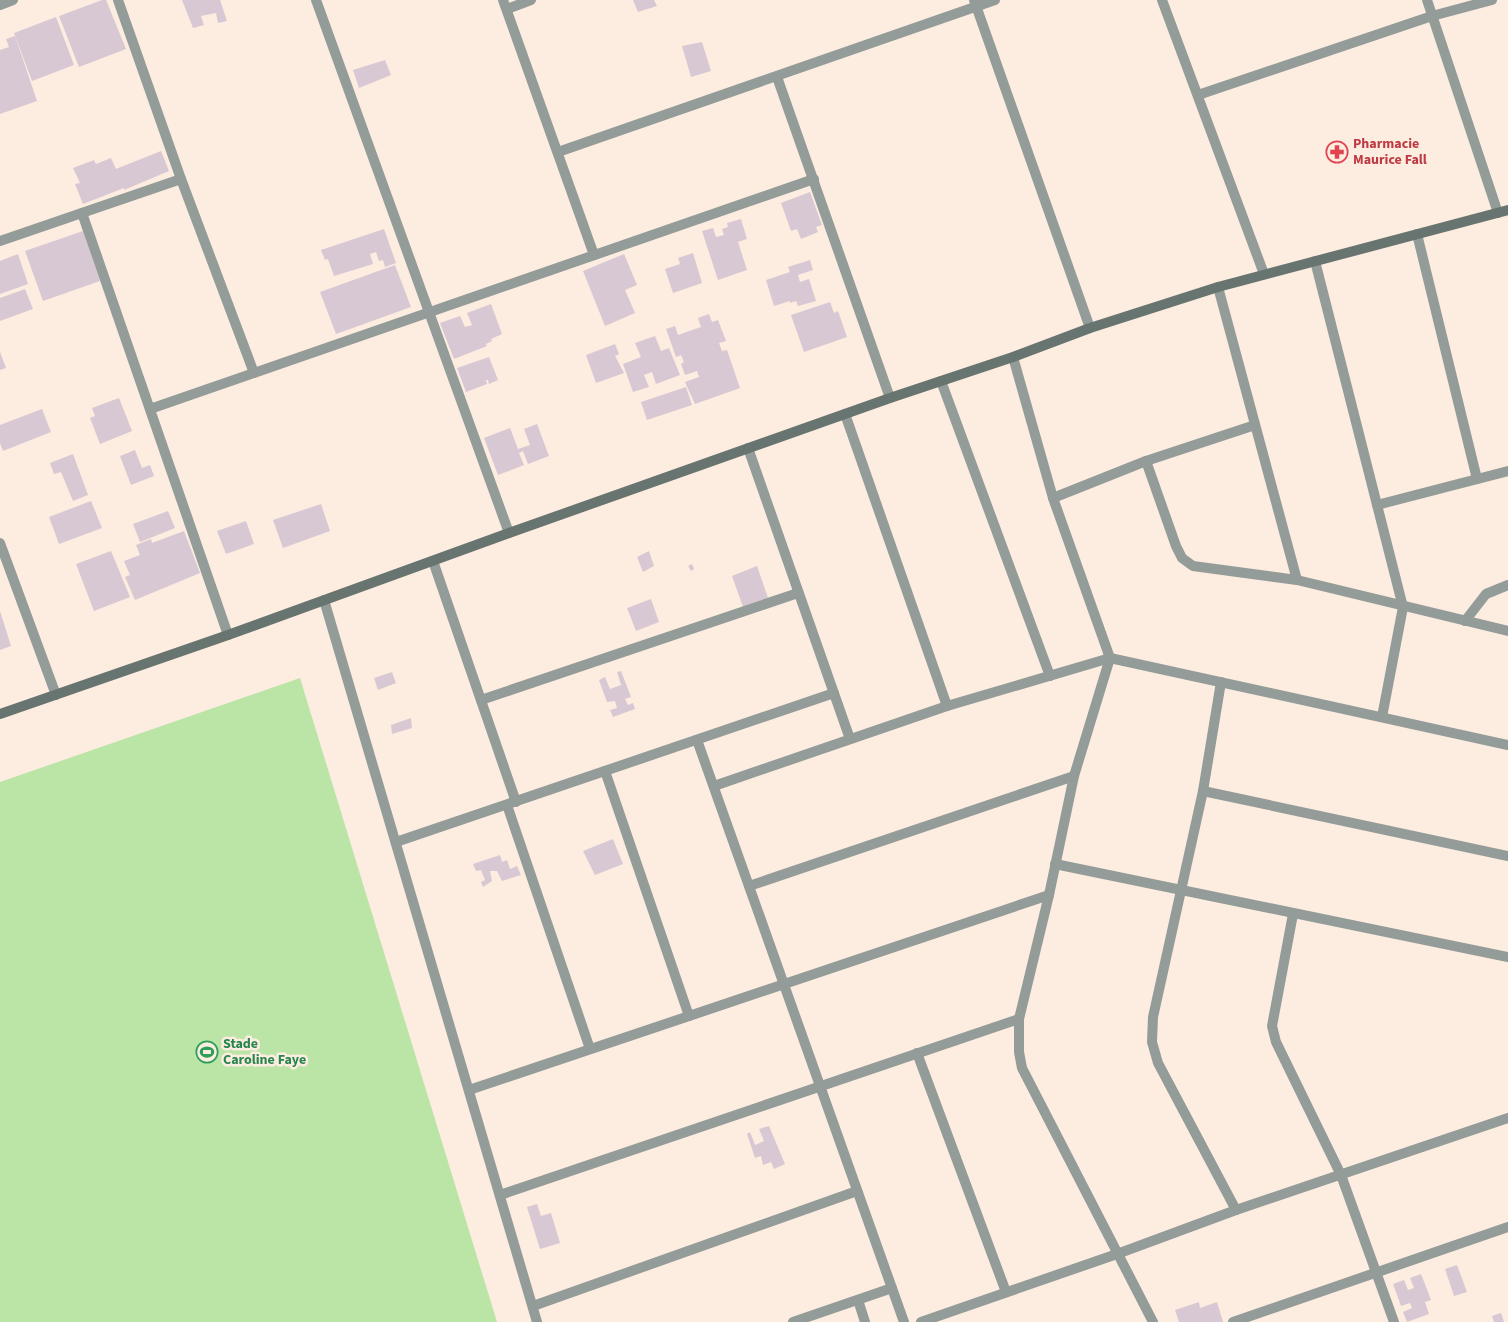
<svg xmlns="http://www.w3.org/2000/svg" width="1508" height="1322" font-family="'Source Sans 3',sans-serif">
<rect width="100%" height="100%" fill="#fdece0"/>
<polygon fill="#bae5a7" points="300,678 497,1322 0,1322 0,782"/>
<g fill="#d8c8d3">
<polygon points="102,0 106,0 126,49 79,67 59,16"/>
<polygon points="182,0 220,0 227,21 218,23 216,13 201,16 204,25 193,28"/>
<polygon points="633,0 654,0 657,6 638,12"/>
<polygon points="56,17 74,65 32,81 14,33"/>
<polygon points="15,36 37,101 0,114 0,50 9,47 6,39"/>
<polygon points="702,42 711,71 691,77 682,46"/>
<polygon points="385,60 391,75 359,88 353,70"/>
<polygon points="161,151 169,171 124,190 124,188 83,204 75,184 80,183 73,168 94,160 96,164 111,158 116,169"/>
<polygon points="810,192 822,225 816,227 818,232 801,239 797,229 791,231 781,203"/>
<polygon points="741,219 747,239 738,242 747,270 718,280 702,231 713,228 716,237 724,235 722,229 728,227 727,223"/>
<polygon points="384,229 396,263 385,267 383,260 379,261 376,252 370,254 373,264 334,276 328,259 325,260 321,250"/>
<polygon points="83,231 100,281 43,301 25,251"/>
<polygon points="693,253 702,283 673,293 665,269 680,264 678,258"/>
<polygon points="18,254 28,284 0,294 0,261"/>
<polygon points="624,254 637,285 625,290 635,313 605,326 583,271"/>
<polygon points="810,260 813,270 798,275 800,282 809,279 816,301 798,306 796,301 790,303 790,301 774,306 766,280 790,272 788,267"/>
<polygon points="395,265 411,307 336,334 320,292"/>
<polygon points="25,289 33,309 0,321 0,298"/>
<polygon points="830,302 834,313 838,311 847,337 804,352 791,315"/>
<polygon points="491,304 502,334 491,339 492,341 486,344 487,346 454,359 440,323 460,316 465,327 472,325 467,313"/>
<polygon points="709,314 712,322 718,320 726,341 719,343 722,351 727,350 740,388 695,404 685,382 699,377 697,371 685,375 681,364 684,362 681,355 676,357 666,329 675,326 678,335 701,327 698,318"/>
<polygon points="655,336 661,351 669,348 680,375 656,384 652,372 644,375 649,387 633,392 623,364 641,357 635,343"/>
<polygon points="615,344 619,354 615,356 624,373 596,383 586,355"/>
<polygon points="0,352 6,368 0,370"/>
<polygon points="489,357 498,380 489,384 488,380 486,380 487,384 466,392 457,368"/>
<polygon points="686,387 692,405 647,420 641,402"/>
<polygon points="119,398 132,431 100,444 90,418 95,416 92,408"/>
<polygon points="42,409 51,432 3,451 0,443 0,425"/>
<polygon points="537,424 549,456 528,464 523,451 519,453 524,465 498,475 484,438 510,428 518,449 530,445 524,429"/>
<polygon points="135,450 142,468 150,465 154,476 131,485 120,456"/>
<polygon points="73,454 88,495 73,501 61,472 54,474 50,463"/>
<polygon points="91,501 102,528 59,544 49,517"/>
<polygon points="321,504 330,531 283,548 273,520"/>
<polygon points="168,511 175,528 140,542 133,524"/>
<polygon points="246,521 254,544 226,554 217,531"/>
<polygon points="184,531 200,573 135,600 125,577 130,575 124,561 140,555 136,545 151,539 152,543"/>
<polygon points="111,551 130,597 94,611 76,564"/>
<polygon points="649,551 654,566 643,572 637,557"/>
<polygon points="692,564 694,569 691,571 688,566"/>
<polygon points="757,566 768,598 743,607 732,576"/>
<polygon points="651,599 659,622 636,631 627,608"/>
<polygon points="0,611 11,646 0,650"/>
<polygon points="621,671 631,697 625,699 628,705 633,703 635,709 613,717 610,710 617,708 615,701 607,702 599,680 605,677 610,689 621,685 617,672"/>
<polygon points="392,672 396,683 378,690 374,678"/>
<polygon points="411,718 412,728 392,734 391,725"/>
<polygon points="613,839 623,864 595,875 583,851"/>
<polygon points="500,855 502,862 507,860 510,869 517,866 521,875 502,881 497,871 490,871 492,881 483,887 481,882 485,880 481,870 476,871 473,864"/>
<polygon points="769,1126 785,1164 774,1169 771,1162 763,1165 761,1156 755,1158 747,1134 750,1132 755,1145 764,1141 759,1129"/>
<polygon points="537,1204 541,1216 551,1213 560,1243 540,1249 527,1207"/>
<polygon points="1457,1265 1467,1292 1454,1296 1445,1269"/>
<polygon points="1421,1274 1431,1300 1425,1302 1429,1314 1407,1322 1403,1312 1412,1308 1410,1303 1401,1306 1393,1284 1404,1280 1408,1290 1414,1288 1410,1278"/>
<polygon points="1199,1302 1200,1308 1217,1302 1223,1322 1179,1322 1175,1310"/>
<polygon points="1501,1313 1504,1322 1494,1322 1492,1316"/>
</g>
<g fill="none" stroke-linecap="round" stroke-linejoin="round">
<g stroke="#939c98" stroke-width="10">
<polyline points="118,0 181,179 254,373"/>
<polyline points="316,0 509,533"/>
<polyline points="503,0 594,255"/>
<polyline points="1162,0 1264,274"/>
<polyline points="1427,0 1498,213"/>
<polyline points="0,5 13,0"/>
<polyline points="507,9 531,0"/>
<polyline points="777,77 890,398"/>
<polyline points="1198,95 1432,16 1492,0"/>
<polyline points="558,152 995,0"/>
<polyline points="82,213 228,635"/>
<polyline points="1417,234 1477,479"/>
<polyline points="0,241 181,179"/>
<polyline points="1315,261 1403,607 1382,717"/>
<polyline points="1218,287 1297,580"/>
<polyline points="1013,357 1053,498 1110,658 1074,776 1049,895 1019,1019 1019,1052 1022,1068 1153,1322"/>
<polyline points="941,381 1050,676"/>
<polyline points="150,409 814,179"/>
<polyline points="845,414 947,706"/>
<polyline points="748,448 850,739"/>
<polyline points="1146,461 1176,546 1182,558 1193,566 1297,580 1508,631"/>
<polyline points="1053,498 1146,461 1255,425"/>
<polyline points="1377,505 1508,471"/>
<polyline points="0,543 56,695"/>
<polyline points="433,561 516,802"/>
<polyline points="324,600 537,1322"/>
<polyline points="1465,621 1486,594 1508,585"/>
<polyline points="1221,682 1203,791 1153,1017 1152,1042 1158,1063 1236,1210"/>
<polyline points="481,700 798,593"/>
<polyline points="697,740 904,1322"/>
<polyline points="605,771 689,1016"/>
<polyline points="714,786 947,706 1110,658 1508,745"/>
<polyline points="1203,791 1508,856"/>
<polyline points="507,805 590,1049"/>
<polyline points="396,842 834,693"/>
<polyline points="1055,864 1508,957"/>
<polyline points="749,886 1074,776"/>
<polyline points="1293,914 1272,1026 1276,1042 1341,1175 1394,1322"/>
<polyline points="917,1053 1006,1292"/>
<polyline points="469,1090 1049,895"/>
<polyline points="500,1195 1019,1019"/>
<polyline points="858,1300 865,1322"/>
<polyline points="533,1306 857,1191"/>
<polyline points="793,1322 892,1288"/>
<polyline points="921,1322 1117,1254 1236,1210 1508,1118"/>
<polyline points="1233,1322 1508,1227"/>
</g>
<polyline stroke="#939c98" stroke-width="10" points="974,0 1090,328"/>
<polyline stroke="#68746f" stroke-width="10" points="0,714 228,635 509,533 890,398 1013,357 1090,328 1218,287 1508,210"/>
</g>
<defs>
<g id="pharmacy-ring" transform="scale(1.125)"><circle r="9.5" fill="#fdece0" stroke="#e0444e" stroke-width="1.5"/><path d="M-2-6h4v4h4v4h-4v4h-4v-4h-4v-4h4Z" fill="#e0444e"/></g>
<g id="stadium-ring" transform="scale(1.125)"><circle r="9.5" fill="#fdece0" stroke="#2e9e5b" stroke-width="1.5"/><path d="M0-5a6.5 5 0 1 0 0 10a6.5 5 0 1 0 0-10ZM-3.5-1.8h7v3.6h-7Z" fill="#2e9e5b"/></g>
</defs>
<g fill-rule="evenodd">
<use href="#pharmacy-ring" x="1337" y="152"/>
<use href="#stadium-ring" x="207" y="1052"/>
</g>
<g text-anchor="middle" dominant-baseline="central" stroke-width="5" stroke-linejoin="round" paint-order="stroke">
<g font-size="14" font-weight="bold" fill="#be3a42" stroke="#fdece0" text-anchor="start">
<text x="1353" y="144">Pharmacie<tspan x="1353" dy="16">Maurice Fall</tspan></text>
</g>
<g font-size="14" font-weight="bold" fill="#27864d" stroke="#fdece0" text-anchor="start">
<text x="223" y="1044">Stade<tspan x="223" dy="16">Caroline Faye</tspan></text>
</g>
</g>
</svg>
